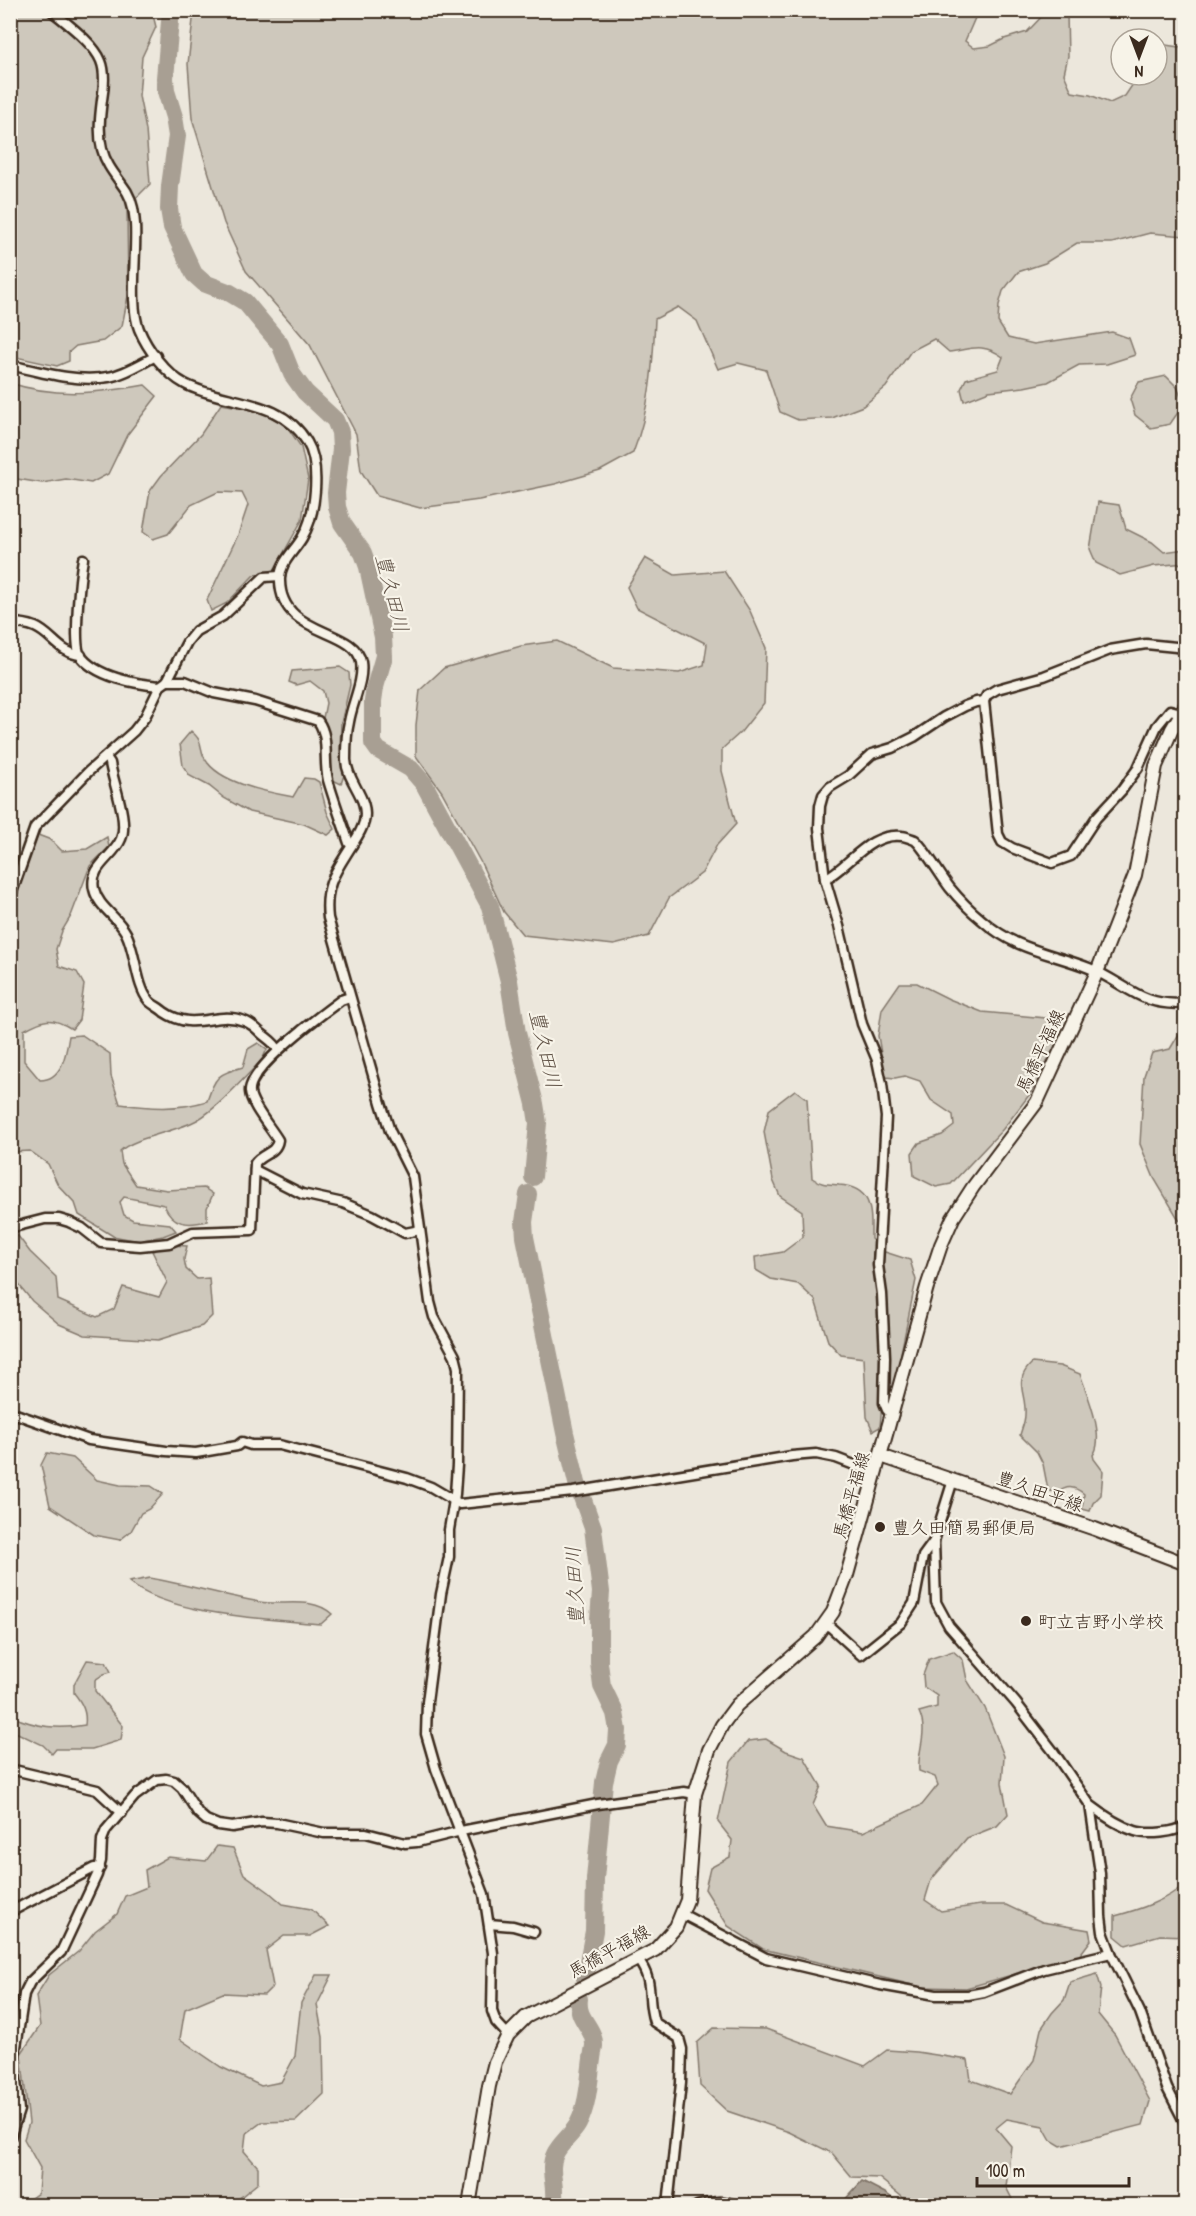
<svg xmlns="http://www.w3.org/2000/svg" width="1196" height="2216" font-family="'Patrick Hand','Klee One',sans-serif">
<rect width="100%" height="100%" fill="#ece7dc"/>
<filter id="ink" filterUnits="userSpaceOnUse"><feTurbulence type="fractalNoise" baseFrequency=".0167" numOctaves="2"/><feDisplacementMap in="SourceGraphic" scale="12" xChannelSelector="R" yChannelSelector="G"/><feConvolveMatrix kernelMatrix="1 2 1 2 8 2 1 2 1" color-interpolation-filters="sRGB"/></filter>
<g filter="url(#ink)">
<g fill="#cec8bc" stroke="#84796d" stroke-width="1.5">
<polygon points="11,11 152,11 156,27 142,57 139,96 146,130 150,184 127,207 128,296 122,326 103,341 76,346 69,352 69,361 57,366 11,356"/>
<path d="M194,11H978L965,41L974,48L990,46L1004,39L1027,32L1046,12L1067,14L1068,56L1064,74L1072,92L1090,95L1110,103L1125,96L1139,75H1157V57L1166,45L1185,48V236L1150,233L1112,243H1077L1045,263L1018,272L1003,291L999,305L998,322L1008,338L1034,344L1112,332L1129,338L1135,355L1107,364L1079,365L1048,382L1024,387L989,391L964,401L961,389L966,379L998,370L1003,357C983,342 971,349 949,352L934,339L911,351L886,387L863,406L832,418L798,420L780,412L766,370L738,363L718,369L697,321L678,307L655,319C653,365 650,409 633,453L600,471L555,484L479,500L420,508L377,496L361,471L356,434L310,345L246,271L224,223L192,118L188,64Z"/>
<polygon points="1166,376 1177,387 1184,404 1170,424 1151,428 1135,415 1130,399 1139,382"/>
<path d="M10,383C56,398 99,393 145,385L157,396L127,435L108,474L91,483L66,479L42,483L11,478Z"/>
<polygon points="221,404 257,410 286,425 301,447 308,479 302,520 274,570 254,575 227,603 211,611 207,600 238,535 248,505 242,493 218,492 191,505 168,534 153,539 143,532 150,491 161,476 201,434"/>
<polygon points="1098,502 1119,505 1126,529 1152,542 1164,552 1185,549 1185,563 1154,566 1120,575 1096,563 1090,549"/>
<polygon points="645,558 675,575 724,571 750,611 766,648 764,703 741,732 722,749 722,771 736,824 717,845 702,873 669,898 649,936 614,945 523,935 504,912 481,863 442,792 416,756 416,725 420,690 444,668 521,646 557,641 613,668 679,673 704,665 707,644 637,608 627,587"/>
<polygon points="340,667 349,673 350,685 341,723 340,749 344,775 341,784 333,780 328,758 329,735 323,718 326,703 323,691 310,681 296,685 289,682 292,671"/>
<path d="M191,731C205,743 198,746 205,759C219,783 267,792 293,797L304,778L314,779L319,782L327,812L335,829L328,835L304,824L249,812L224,798L209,786L190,776L183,766L180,744Z"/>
<path d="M38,835L51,840L62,851L87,849L107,837L109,847L90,866L71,916L62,931L56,949L59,966L77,972L84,985L79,1020L72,1029C51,1016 44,1019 24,1030V1061L40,1080C62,1080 66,1055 69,1036L82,1035L110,1054L111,1076L120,1104C150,1108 178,1110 207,1101C216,1076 217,1074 243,1067L248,1049L258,1043L267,1049L262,1060C245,1077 217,1109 197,1120C176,1132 135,1137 120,1151L122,1164L136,1185L167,1190L204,1188L213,1194L207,1208V1221C187,1226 173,1225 164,1205L124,1197L120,1202L124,1215L133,1220L170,1224L176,1231L163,1236L138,1241L113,1236L79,1215L75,1203L58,1185L48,1164L30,1151L11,1152L10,910Z"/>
<polygon points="900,983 917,983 949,999 982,1012 1056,1019 1057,1042 1033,1090 1003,1129 951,1184 936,1187 914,1176 912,1153 919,1143 942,1135 954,1126 953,1115 931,1100 920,1081 905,1076 895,1078 885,1077 878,1036 882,1009"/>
<polygon points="1185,1024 1185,1223 1179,1220 1154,1178 1140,1144 1144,1076 1152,1053 1170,1049"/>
<path d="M795,1090L807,1099L812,1178C822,1185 827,1184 839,1185C874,1187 871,1213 871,1239L885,1252L910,1260L916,1280L894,1387L882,1403L880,1427L873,1431L867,1417L864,1358L841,1355L828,1341L815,1300L798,1284L771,1279L756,1270L755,1257L783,1252L803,1237L802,1211L780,1196L773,1180L764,1132L769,1110Z"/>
<polygon points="11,1235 18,1236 30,1252 56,1277 58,1300 97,1317 114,1309 123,1287 159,1297 167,1282 152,1251 171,1245 187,1246 184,1259 186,1269 197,1279 209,1278 212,1316 202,1326 158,1340 85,1335 59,1324 32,1301 11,1275"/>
<polygon points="1185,1336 1186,1336 1185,1368 1182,1361 1178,1337"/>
<path d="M1032,1363L1060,1366L1080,1374C1087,1394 1106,1438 1093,1455L1094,1459L1103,1471L1101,1495L1093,1503L1090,1511L1082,1509L1084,1494C1073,1485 1067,1486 1056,1493L1048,1490L1043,1464L1037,1452L1020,1435C1022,1428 1025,1421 1025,1415C1027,1393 1012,1382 1032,1363Z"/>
<polygon points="47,1453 73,1458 97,1480 120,1485 151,1486 163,1494 149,1509 141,1513 131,1531 120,1540 94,1535 50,1506 41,1465"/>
<path d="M150,1578C187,1585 223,1595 260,1602C284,1606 312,1596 332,1614L321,1624C271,1619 167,1615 129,1582Z"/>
<path d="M953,1651L963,1660L967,1680L985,1708L1004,1756L1002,1783L1008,1814L997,1826L967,1838L931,1880L925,1900L941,1911L980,1905H1006L1042,1922L1089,1930L1091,1940L1079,1956L966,1988L921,1987L763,1949L728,1926L705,1889L710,1868L730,1857L732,1840L718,1822L731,1762L748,1741L766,1739L786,1751L804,1757L821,1786L813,1805L826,1826L863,1832L922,1805L938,1785L935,1777L919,1771C917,1749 929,1733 919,1712L937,1707V1696L924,1687L923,1675L929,1659Z"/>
<path d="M87,1660L106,1662L111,1672L104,1674L95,1680V1691L123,1726L121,1740L92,1749H56L52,1754L43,1745L11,1730V1716C36,1727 58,1730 85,1725C87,1712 82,1703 74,1693V1684Z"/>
<polygon points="217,1846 233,1848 244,1874 269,1892 283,1904 311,1909 329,1926 310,1936 284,1936 266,1950 273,1986 264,1995 223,1993 185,2009 180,2039 221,2067 261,2086 281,2082 295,2056 301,2003 316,1975 332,1975 317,2005 323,2037 324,2094 296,2121 262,2122 246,2134 244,2151 258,2167 258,2183 236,2201 238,2205 21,2205 38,2193 40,2168 24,2139 29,2123 21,2054 40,2026 36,1996 49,1975 79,1951 95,1931 117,1914 125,1896 147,1887 145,1870 168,1857 206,1861"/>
<path d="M1185,1884V1936L1160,1935L1126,1945L1115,1936V1916C1141,1909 1165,1901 1185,1884Z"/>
<polygon points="1097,1974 1101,1987 1098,2014 1115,2035 1150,2101 1143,2125 1061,2146 1051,2140 1043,2126 1007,2119 996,2128 1011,2146 1006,2187 1015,2205 912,2205 879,2178 852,2177 832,2153 789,2132 727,2111 700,2086 697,2043 714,2028 766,2029 865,2066 887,2050 917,2052 968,2060 971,2080 1010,2094 1034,2060 1041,2029 1052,2013 1064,2000 1070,1982"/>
</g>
<polygon fill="#a89f93" stroke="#7c7064" stroke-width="1.5" points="862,2181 885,2193 902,2205 840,2205"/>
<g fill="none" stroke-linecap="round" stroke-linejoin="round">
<g stroke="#a89f93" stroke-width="18">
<polyline points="171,10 165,78 166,91 174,117 177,136 170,186 169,209 172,227 194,274 204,283 230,293 245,302 280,344 292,374 305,392 335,420 340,432 341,449 336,493 337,507 342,523 363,553 368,567 383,637 384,656 375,687 373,701 373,743 378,750 411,769 424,784 490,906 509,981 517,1033 535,1104 538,1123 533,1177"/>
<polyline points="528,1194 524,1222 525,1237 565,1433 577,1483 593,1528 601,1592 599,1619 599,1663 602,1686 615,1713 618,1730 617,1745 609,1761 604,1782 595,1879 594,1931 585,1978"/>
<path d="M553,2206C558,2188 547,2170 555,2154C560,2143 572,2135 578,2124C590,2101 589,2072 594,2046C595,2027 576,2020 579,1999"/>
</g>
<g stroke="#3b2a1e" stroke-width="13">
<g id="street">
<path d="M51,10C66,23 94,43 101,61C106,73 104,88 102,100C100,116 98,133 102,149C106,166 118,178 127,192C133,202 134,213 135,224C137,252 129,305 139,329C147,349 166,374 185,384C225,405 280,397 307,442C321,465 316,515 302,538C293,553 279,563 280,581C281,637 355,627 361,662C364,681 352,703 349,722C346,734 346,748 346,760C347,783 370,798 364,822C362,829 358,836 354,842C337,870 324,883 328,918L381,1103L390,1131L413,1177L430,1302L434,1317L455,1356L458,1368L457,1465L455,1494L449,1530V1557L441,1594L427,1702L426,1734L436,1769L484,1894L493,1953L492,2011L496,2022L508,2035"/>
<path d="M10,365C41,372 77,383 108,377C125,374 140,364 156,356"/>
<path d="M83,559C80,575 73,643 80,655C95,677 136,684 160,686"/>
<path d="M10,623C18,623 28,624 35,627C52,634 60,654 81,655"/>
<path d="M167,681H185L214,693L255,701L318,721C330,738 323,760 328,780C334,801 342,822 349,843L352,845"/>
<polyline points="1181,713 1170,710 1157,726 1138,768 1122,790 1096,818 1071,856 1052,863 1012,848 1002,842 998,834 984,701 987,695 997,689 1044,676 1110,650 1146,644 1186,648"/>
<path d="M106,757L110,763C113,783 129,821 121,839C114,857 89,866 94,889C98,907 117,916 126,933C136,953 136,986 149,1001C153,1005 160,1008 164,1012C195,1033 216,1010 244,1021C251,1023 257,1029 262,1034C268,1039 275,1043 278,1050"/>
<path d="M825,879C850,866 869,832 902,836C905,836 912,839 915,840C923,846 942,878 950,888C959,899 971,911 982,920C1015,950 1051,953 1089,968C1126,983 1141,1008 1186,1003"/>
<polyline points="10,898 35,827 88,772 134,731 145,717 160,686 167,681 187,642 196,631 223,616 264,577 280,576"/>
<polyline points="255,1170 302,1194 343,1203 372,1215 405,1233 420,1230"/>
<path d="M10,1228L45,1219H59L69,1222L82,1228L101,1243L140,1246L169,1243L193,1232L252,1230L255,1163C262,1153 276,1154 278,1140C271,1128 251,1105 250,1092C247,1069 322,1014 341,1000L350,997"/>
<polyline points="10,1412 89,1440 166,1451 196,1453 237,1446 242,1442 251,1445 279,1445 407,1478 431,1487 460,1504 573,1492 792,1456 816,1454 836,1458 875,1473"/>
<polyline points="893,1415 887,1410 884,1403 885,1357 882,1294 878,1265 886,1117 882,1084 877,1060 862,1024 839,926 825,879 819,828 820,806 823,795 830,787 848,776 872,754 892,748 914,737 944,717 965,706 976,702 984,701"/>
<polyline points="953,1480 934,1541 936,1602 949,1626 1016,1703 1053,1751 1090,1805 1100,1873 1101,1916 1103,1932 1111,1953 1140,2012 1167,2088 1186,2125"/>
<polyline points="826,1623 861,1655 901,1623 914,1603 923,1556 934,1541"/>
<polyline points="10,1769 97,1790 122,1813"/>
<path d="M1090,1805C1103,1815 1120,1826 1135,1831C1147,1835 1176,1833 1186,1825"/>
<polyline points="10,1912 94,1868 100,1868"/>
<polyline points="682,1914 766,1958 880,1985 936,1995 968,1995 984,1992 1044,1969 1111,1953"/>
<polyline points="489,1924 513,1926 534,1932"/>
<path d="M638,1960C655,1982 646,1997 654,2022L679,2038L682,2049L681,2083L668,2206"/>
<polyline points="10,2138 19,2110 14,2061 24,1994 30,1982 61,1952 97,1875 101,1861 102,1840 106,1830 135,1796 157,1780 166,1779 174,1781 182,1788 198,1813 206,1820 218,1825 232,1827 262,1822 277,1823 324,1833 366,1833 405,1843 417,1842 461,1831 598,1804 684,1792 695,1794"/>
<path d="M697,2206C711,2202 723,2199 737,2206"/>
</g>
</g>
<g stroke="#3b2a1e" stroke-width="16">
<g id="secondary">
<polyline points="881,1456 1095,1529 1186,1564"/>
<polyline points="469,2206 489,2086 495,2062 508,2035 526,2017 655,1950 676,1927 687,1900 695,1794 709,1750 722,1725 737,1705 816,1636 833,1612 847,1575 927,1287 941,1245 953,1218 973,1187 1037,1102 1097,972 1135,875 1156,766 1172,729 1186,705"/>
</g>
</g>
<use href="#street" stroke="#f7f3e8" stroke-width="8"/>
<use href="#secondary" stroke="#f7f3e8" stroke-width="12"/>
</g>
</g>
<g fill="#3b2a1e" stroke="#f7f3e8" stroke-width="2">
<circle cx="880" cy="1527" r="6"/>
<circle cx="1026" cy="1621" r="6"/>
</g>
<g text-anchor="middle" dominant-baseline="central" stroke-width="4.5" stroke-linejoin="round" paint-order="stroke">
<g font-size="18" fill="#3b2a1e" stroke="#f7f3e8">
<text transform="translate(1040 1051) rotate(-65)">馬橋平福線</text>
<text transform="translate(1040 1491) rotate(19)">豊久田平線</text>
<text transform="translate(851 1495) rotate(-74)">馬橋平福線</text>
<text transform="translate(609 1951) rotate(-29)">馬橋平福線</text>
</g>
<g font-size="18" fill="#3b2a1e" stroke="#f7f3e8" text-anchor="start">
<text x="892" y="1527">豊久田簡易郵便局</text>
<text x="1038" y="1621">町立吉野小学校</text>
</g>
<g font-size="20" font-style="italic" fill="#615347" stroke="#f7f3e8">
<text transform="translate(393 593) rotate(76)">豊久田川</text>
<text transform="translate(546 1049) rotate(77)">豊久田川</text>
<text transform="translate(574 1586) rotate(-93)">豊久田川</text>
</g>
</g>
<rect width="1196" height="2216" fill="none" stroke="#f7f3e8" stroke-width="36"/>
<rect x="18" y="18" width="1160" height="2180" fill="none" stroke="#3b2a1e" stroke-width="2" filter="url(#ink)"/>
<g transform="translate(1139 57) rotate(180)"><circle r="28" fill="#f7f3e8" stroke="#aca397" stroke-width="1.5"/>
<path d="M0-4.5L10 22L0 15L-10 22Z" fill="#3b2a1e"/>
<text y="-9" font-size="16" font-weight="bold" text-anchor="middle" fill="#3b2a1e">N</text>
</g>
<path d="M977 2177v9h152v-9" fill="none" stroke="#3b2a1e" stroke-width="3"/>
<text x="986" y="2177" font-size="18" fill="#3b2a1e" stroke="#f7f3e8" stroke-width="4.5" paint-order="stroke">100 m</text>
</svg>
